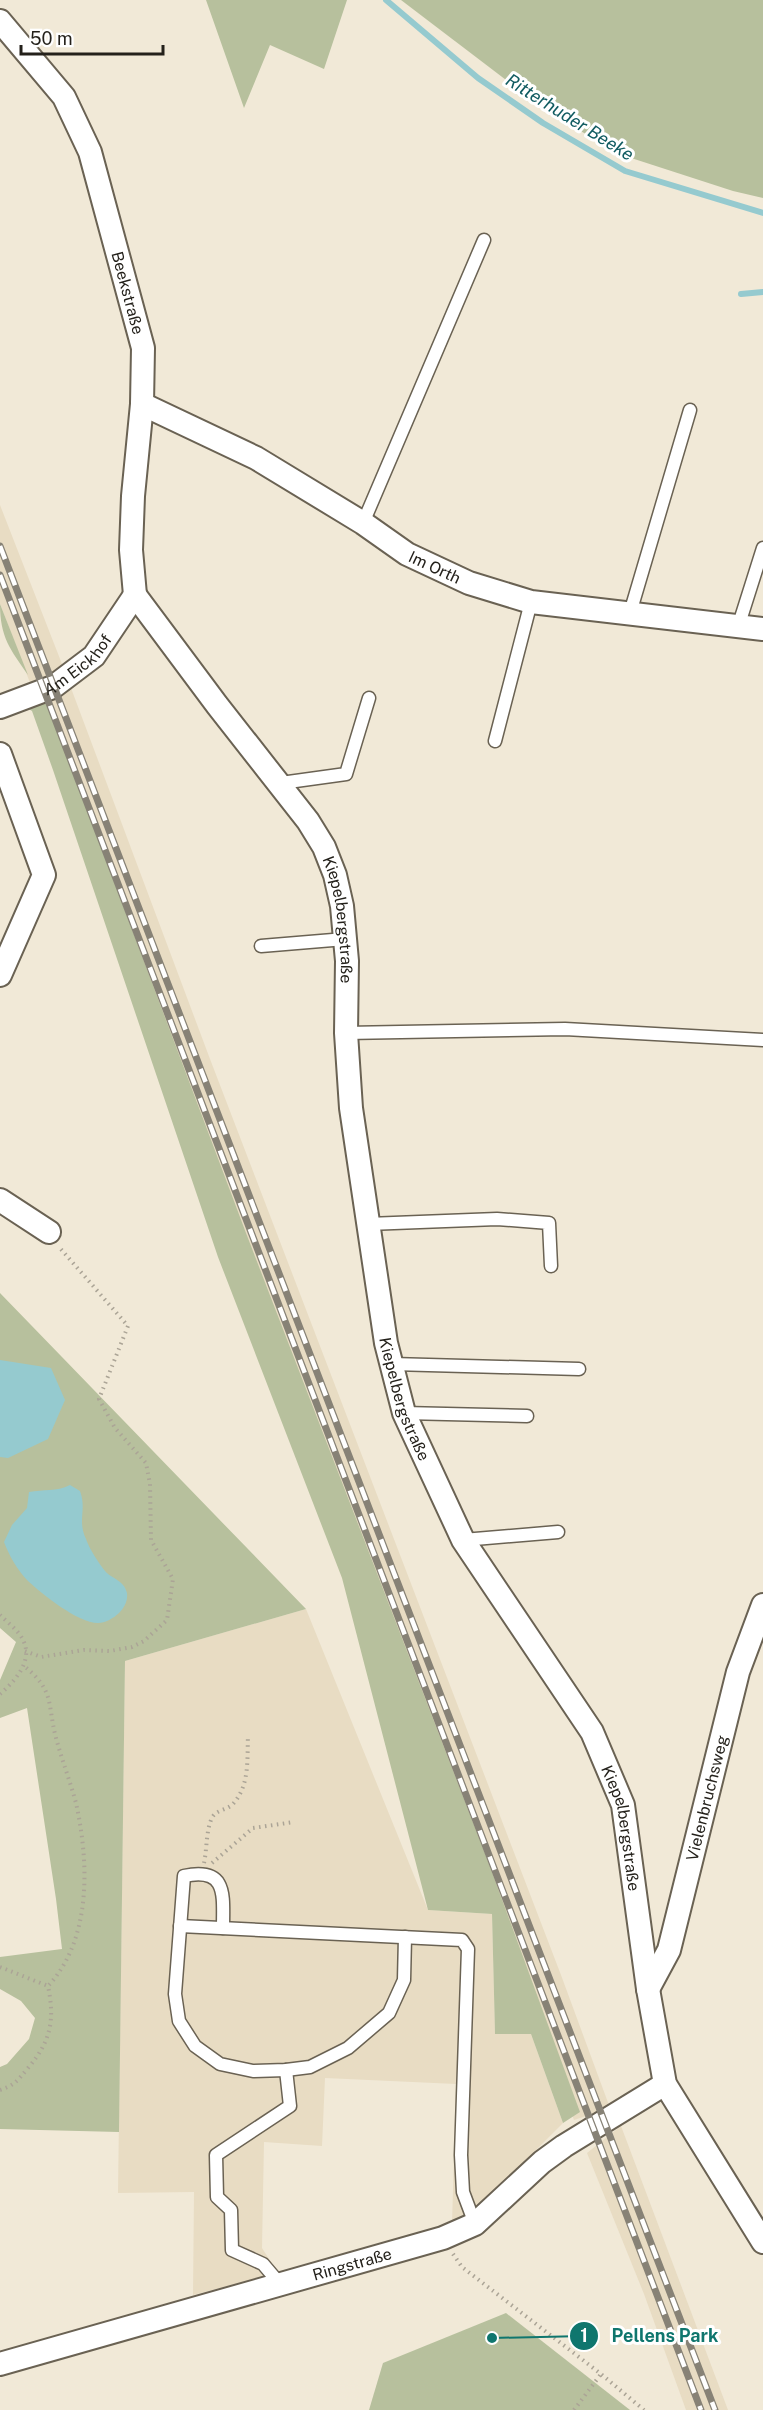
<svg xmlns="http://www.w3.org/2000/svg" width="763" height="2410" font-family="'Public Sans',sans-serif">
<rect width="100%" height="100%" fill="#f1e9d7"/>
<g fill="#e8dcc3">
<polygon points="0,505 62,664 210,1059 561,1975 610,2108 574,2120 483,1872 0,604"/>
<polygon points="306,1609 428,1910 492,1914 495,2033 531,2034 563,2123 487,2199 452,2224 456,2084 325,2078 322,2146 264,2142 262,2248 278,2273 193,2295 194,2192 118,2193 125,1661"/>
<polygon points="621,2126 728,2410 686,2410 644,2294 587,2153"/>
</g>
<g fill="#b7c09d">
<polygon points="206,0 347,0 324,69 270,45 244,108"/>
<polygon points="401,0 763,0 763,198 733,191 625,156 552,115"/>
<path d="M0,604L28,675C10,649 0,637 0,604Z"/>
<polygon points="36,703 47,703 246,1233 489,1864 580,2112 563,2123 531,2034 495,2034 492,1914 428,1910 342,1578 218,1257 53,770 32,711 27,708"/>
<polygon points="0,1293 306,1609 125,1661 119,2132 0,2129 0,2067 7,2064 29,2039 35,2018 21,2001 0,1989 0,1957 62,1949 56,1899 27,1708 0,1718 0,1680 16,1642 0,1628"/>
<polygon points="506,2313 630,2410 369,2410 383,2363"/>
</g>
<g fill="#95cacf">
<polygon points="0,1360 51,1368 65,1400 48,1439 8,1458 0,1457"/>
<path d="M70,1485L80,1491C87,1510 77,1520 86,1539C90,1550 98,1562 105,1571C112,1579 124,1580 127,1593C128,1601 124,1608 119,1613C114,1618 105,1623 98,1623C78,1623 42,1594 28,1581C17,1570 9,1555 4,1542L12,1525L27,1508L29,1492C44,1489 56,1492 70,1485Z"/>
</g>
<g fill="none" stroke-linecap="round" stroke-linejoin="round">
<g stroke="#95cacf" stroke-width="6">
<polyline points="386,0 478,78 543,123 625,171 763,213"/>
<polyline points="741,294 763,292"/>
</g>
<g stroke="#6a6253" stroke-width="15">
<g id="service">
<polyline points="363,523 484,240"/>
<polyline points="630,613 690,410"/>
<polyline points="739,624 763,548"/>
<polyline points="495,741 531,602"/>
<polyline points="281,783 346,774 369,698"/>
<polyline points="261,946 345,939"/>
<polyline points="346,1033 565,1029 763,1040"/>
<polyline points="368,1224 497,1219 549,1223 551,1266"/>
<polyline points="392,1364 579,1369"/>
<polyline points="404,1413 527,1416"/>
<polyline points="463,1540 558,1532"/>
<polyline points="180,1926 462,1940 468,1949 461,2155 463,2192 475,2224"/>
<path d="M223,1928C223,1895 228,1867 184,1876L175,1994L179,2021L195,2046L220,2064L253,2071L286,2070L310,2067L348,2048L389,2013L404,1980L405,1937"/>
<polyline points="280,2284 263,2264 232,2250 231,2210 217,2197 216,2155 290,2106 286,2070"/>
</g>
</g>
<g stroke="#6a6253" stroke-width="26">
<g id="minor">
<path id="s1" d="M0,21L64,97L90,152L143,348L142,404L133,496L131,550L135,595"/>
<path id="s2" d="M142,404L256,458L363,523L407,554L469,583L531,602L763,629"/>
<path id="s3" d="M135,595L217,705L308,821L324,847L335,875L342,906L347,961L346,1033L351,1108L386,1343L404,1413L463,1540L592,1732L623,1805L648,1989L665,2084L763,2242"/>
<path id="s4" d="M0,707L53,687L94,656L135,595"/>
<polyline points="0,754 44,875 0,975"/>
<polyline points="0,1200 49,1232"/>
<path id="s5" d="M648,1989L669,1950L738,1672L763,1605"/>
<path id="s6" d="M0,2364L443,2238L475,2224L542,2162L564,2146L665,2084"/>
</g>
</g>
<g stroke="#aba496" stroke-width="4" stroke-dasharray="1.5 4.5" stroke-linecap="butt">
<path d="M0,1615C7,1622 19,1631 23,1640C34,1661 14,1682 0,1694"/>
<polyline points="25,1651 41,1657 84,1650 110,1651 132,1647 144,1641 167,1620 173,1579 151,1540 150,1484 146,1463 115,1428 99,1399 128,1326 59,1247"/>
<path d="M204,1863C207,1849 206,1833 211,1820C215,1809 226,1811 233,1804C250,1785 247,1759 248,1735"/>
<polyline points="212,1863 253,1828 294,1822"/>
<polyline points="0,1967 48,1986"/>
<path d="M0,2090C15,2085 18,2080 28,2068C51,2041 55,2020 48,1986C92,1939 89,1862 76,1803C70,1781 62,1760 56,1738C47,1703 55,1691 24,1666"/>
<polyline points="453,2254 462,2267 601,2374 644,2410"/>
<polyline points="574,2410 601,2374"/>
</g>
<use href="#service" stroke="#fff" stroke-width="12"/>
<use href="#minor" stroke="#fff" stroke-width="22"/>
<g stroke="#878276" stroke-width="7">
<g id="rail">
<polyline points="0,546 715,2410"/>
<polyline points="0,575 701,2410"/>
</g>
</g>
<use href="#rail" stroke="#fff" stroke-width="4.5" stroke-dasharray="14" stroke-linecap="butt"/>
</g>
<g text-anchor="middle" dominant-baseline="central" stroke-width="6" stroke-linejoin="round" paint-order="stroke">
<g font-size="16" fill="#24211b" stroke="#fff">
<text stroke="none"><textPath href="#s1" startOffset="306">Beekstraße</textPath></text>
<text stroke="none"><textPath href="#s2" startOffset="336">Im Orth</textPath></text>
<text stroke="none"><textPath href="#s4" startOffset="90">Am Eickhof</textPath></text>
<text stroke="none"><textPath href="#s3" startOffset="390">Kiepelbergstraße</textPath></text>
<text stroke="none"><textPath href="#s3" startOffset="876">Kiepelbergstraße</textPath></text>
<text stroke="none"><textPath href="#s5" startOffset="201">Vielenbruchsweg</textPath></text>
<text stroke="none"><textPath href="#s3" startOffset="1362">Kiepelbergstraße</textPath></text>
<text stroke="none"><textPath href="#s6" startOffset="366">Ringstraße</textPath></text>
</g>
<g font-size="18" font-style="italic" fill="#105b61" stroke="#fff">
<text transform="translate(570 117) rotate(32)">Ritterhuder Beeke</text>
</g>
</g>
<path fill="none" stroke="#0f766e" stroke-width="2" d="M492 2338L584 2336"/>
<g fill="#0f766e" stroke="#fff" stroke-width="2">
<circle cx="492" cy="2338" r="6"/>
<circle cx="584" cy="2336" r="15"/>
</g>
<g font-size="18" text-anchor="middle" font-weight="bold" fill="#fff">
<text x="584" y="2342">1</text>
</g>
<g font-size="18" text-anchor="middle" font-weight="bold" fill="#0f766e" stroke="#fff" stroke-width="6" stroke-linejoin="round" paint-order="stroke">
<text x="665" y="2342">Pellens Park</text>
</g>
<path d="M21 45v9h142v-9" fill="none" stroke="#24211b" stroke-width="3"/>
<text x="30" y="45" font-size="18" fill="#24211b" stroke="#ffffff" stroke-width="4.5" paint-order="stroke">50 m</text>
</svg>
